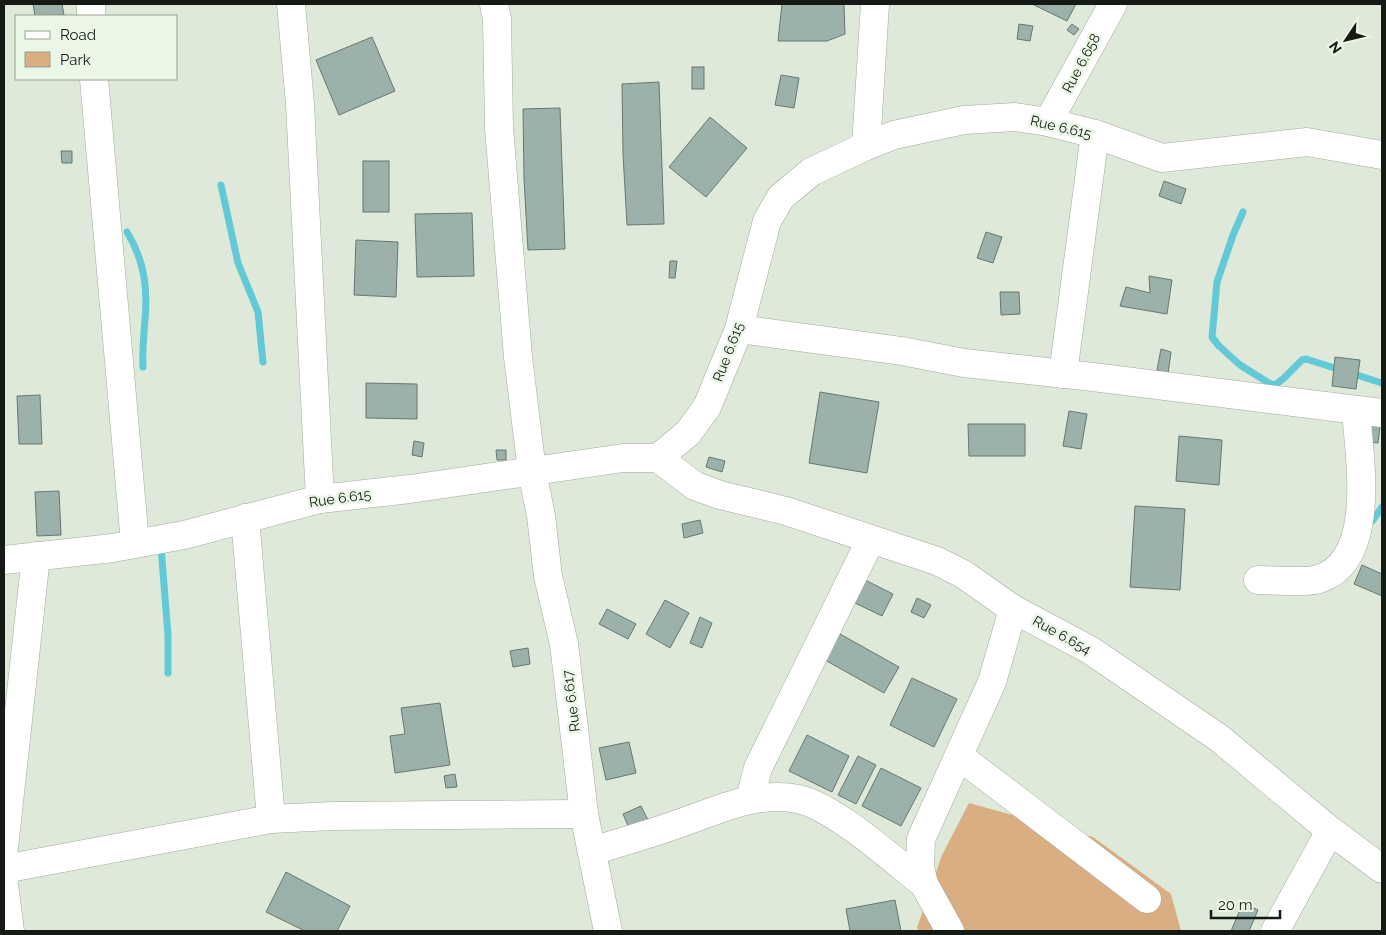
<svg xmlns="http://www.w3.org/2000/svg" width="1386" height="935" font-family="Raleway,sans-serif">
<rect width="100%" height="100%" fill="#dee9d9"/>
<polygon fill="#d9ae82" points="969,803 1093,837 1171,894 1181,931 919,931 917,928 942,855"/>
<g fill="none" stroke-linecap="round" stroke-linejoin="round">
<g stroke="#62c9d7" stroke-width="7">
<polyline points="221,185 238,263 258,312 263,362"/>
<polyline points="1243,212 1233,235 1217,282 1212,337 1219,346 1240,365 1269,383 1275,385 1284,378 1302,360 1306,359 1382,383"/>
<path d="M127,232C144,260 148,287 145,319C144,335 142,351 143,367"/>
<polyline points="1367,526 1373,520 1382,507"/>
<polyline points="161,547 168,635 168,673"/>
</g>
</g>
<g fill="#9cb1aa" stroke="#657872">
<polygon points="33,4 62,4 64,15 35,16"/>
<polygon points="782,4 844,4 845,34 827,41 778,41"/>
<polygon points="1032,4 1076,4 1067,21"/>
<polygon points="1019,24 1033,26 1030,41 1017,39"/>
<polygon points="1072,24 1079,29 1074,35 1067,30"/>
<polygon points="372,37 395,91 339,115 316,60"/>
<rect x="692" y="67" width="12" height="22"/>
<polygon points="781,75 799,78 794,108 775,105"/>
<polygon points="659,82 664,224 627,225 623,154 622,84"/>
<polygon points="560,108 565,249 528,250 524,179 523,109"/>
<polygon points="710,117 747,148 706,197 669,167"/>
<polygon points="61,151 72,151 72,163 62,163"/>
<rect x="363" y="161" width="26" height="51"/>
<polygon points="1164,181 1186,189 1181,204 1159,196"/>
<polygon points="472,213 474,276 417,277 415,214"/>
<polygon points="986,232 1002,237 993,263 977,258"/>
<polygon points="356,240 398,242 396,297 354,295"/>
<polygon points="670,261 677,261 675,278 669,278"/>
<polygon points="1149,276 1172,280 1167,314 1120,306 1126,287 1150,293"/>
<polygon points="1000,292 1019,292 1020,314 1001,315"/>
<polygon points="1161,349 1171,352 1168,374 1157,370"/>
<polygon points="1335,357 1360,360 1356,389 1332,386"/>
<polygon points="366,383 417,384 417,419 366,418"/>
<polygon points="820,392 879,402 867,473 809,463"/>
<polygon points="40,395 42,444 19,444 17,396"/>
<polygon points="1069,411 1087,414 1081,449 1063,446"/>
<polygon points="968,424 1025,424 1025,456 969,456"/>
<polygon points="1360,424 1380,426 1378,443 1358,441"/>
<polygon points="1179,436 1222,440 1219,485 1176,481"/>
<polygon points="414,441 424,443 422,457 412,455"/>
<polygon points="496,450 506,450 506,460 497,460"/>
<polygon points="709,457 725,461 722,472 706,467"/>
<polygon points="59,491 61,535 37,536 35,492"/>
<polygon points="1135,506 1185,509 1180,590 1130,587"/>
<polygon points="700,520 703,533 684,538 682,524"/>
<polygon points="1362,565 1382,574 1382,596 1354,584"/>
<polygon points="865,580 893,594 882,616 855,603"/>
<polygon points="917,598 931,605 924,618 911,612"/>
<polygon points="665,600 689,613 670,648 646,634"/>
<polygon points="607,609 636,624 628,639 599,624"/>
<polygon points="700,617 712,623 702,648 690,643"/>
<polygon points="840,634 899,667 884,693 825,660"/>
<polygon points="528,648 530,664 513,667 510,651"/>
<polygon points="912,678 957,699 934,747 890,725"/>
<polygon points="440,703 450,765 395,773 390,736 405,734 401,708"/>
<polygon points="807,735 849,756 832,792 789,771"/>
<polygon points="629,742 636,773 606,780 599,748"/>
<polygon points="858,756 876,765 856,804 838,795"/>
<polygon points="881,768 921,788 901,826 862,806"/>
<polygon points="455,774 457,787 446,788 444,776"/>
<polygon points="641,806 648,820 629,828 623,814"/>
<polygon points="286,872 350,906 337,931 305,931 266,912"/>
<polygon points="895,900 901,931 850,931 846,909"/>
<polygon points="1243,903 1258,910 1249,931 1231,931"/>
</g>
<g fill="none" stroke-linecap="round" stroke-linejoin="round">
<g stroke="#a0ab9c" stroke-width="29">
<g id="minor">
<polyline points="91,4 91,16"/>
<polyline points="291,4 300,104 320,499"/>
<polyline points="494,4 497,19 499,128 518,357 532,471 541,516 548,576 564,644 584,814 608,931"/>
<polyline points="94,79 135,543"/>
<polyline points="1048,122 1113,4"/>
<polyline points="866,146 875,4"/>
<polyline points="739,329 902,351 964,363 1093,377 1382,413"/>
<polyline points="1063,374 1095,134"/>
<polyline points="658,458 695,486 720,495 786,511 937,561 963,574 1013,609 1090,650 1219,738 1327,828 1329,833 1275,931"/>
<polyline points="245,518 271,819"/>
<polyline points="4,560 113,548 184,535 320,499 410,489 623,458 658,458 688,433 707,407 739,329 767,221 781,197 811,172 866,146 894,135 964,120 1015,117 1048,122 1095,134 1162,158 1307,142 1382,155"/>
<path d="M1258,580C1271,580 1308,583 1319,579C1378,560 1359,457 1356,410"/>
<polyline points="959,756 1147,899"/>
<polyline points="750,799 758,768 871,539"/>
<polyline points="1327,828 1382,869"/>
<polyline points="4,848 36,556"/>
<path d="M592,851C619,843 646,835 672,826C712,813 754,790 798,799C835,807 893,860 924,884"/>
<polyline points="4,869 271,819 333,816 584,814"/>
<polyline points="4,885 10,931"/>
<polyline points="950,931 924,884 920,867 921,839 992,682 1013,609"/>
</g>
</g>
<use href="#minor" stroke="#fff" stroke-width="28"/>
</g>
<g text-anchor="middle" dominant-baseline="central" stroke-width="5" stroke-linejoin="round" paint-order="stroke">
<g font-size="14" fill="#161a15" stroke="#ebf7e6">
<text transform="translate(1081 63) rotate(-62)">Rue 6.658</text>
<text transform="translate(1061 127) rotate(13)">Rue 6.615</text>
<text transform="translate(728 352) rotate(-69)">Rue 6.615</text>
<text transform="translate(340 498) rotate(-8)">Rue 6.615</text>
<text transform="translate(1062 635) rotate(29)">Rue 6.654</text>
<text transform="translate(571 701) rotate(-97)">Rue 6.617</text>
</g>
</g>
<rect width="1386" height="935" fill="none" stroke="#161a15" stroke-width="10"/>
<rect x="15" y="15" width="162" height="65" fill="#ebf7e6" stroke="#969f92"/>
<rect x="25" y="31" width="25" height="8" fill="#ffffff" stroke="#969f92"/>
<text x="60" y="40" font-size="15" fill="#161a15">Road</text>
<rect x="25" y="52" width="25" height="15" fill="#d9ae82" stroke="#969f92"/>
<text x="60" y="65" font-size="15" fill="#161a15">Park</text>
<g transform="translate(1346 40) rotate(235)" stroke="#ebf7e6" stroke-width="4" paint-order="stroke">
<path d="M0-4L9 19L0 12L-9 19Z" fill="#161a15"/>
<text y="-8" font-size="14" font-weight="bold" text-anchor="middle" fill="#161a15">N</text>
</g>
<path d="M1211 910v8h69v-8" fill="none" stroke="#161a15" stroke-width="2.5"/>
<text x="1218" y="910" font-size="15" fill="#161a15" stroke="#ebf7e6" stroke-width="4" paint-order="stroke">20 m</text>
</svg>
